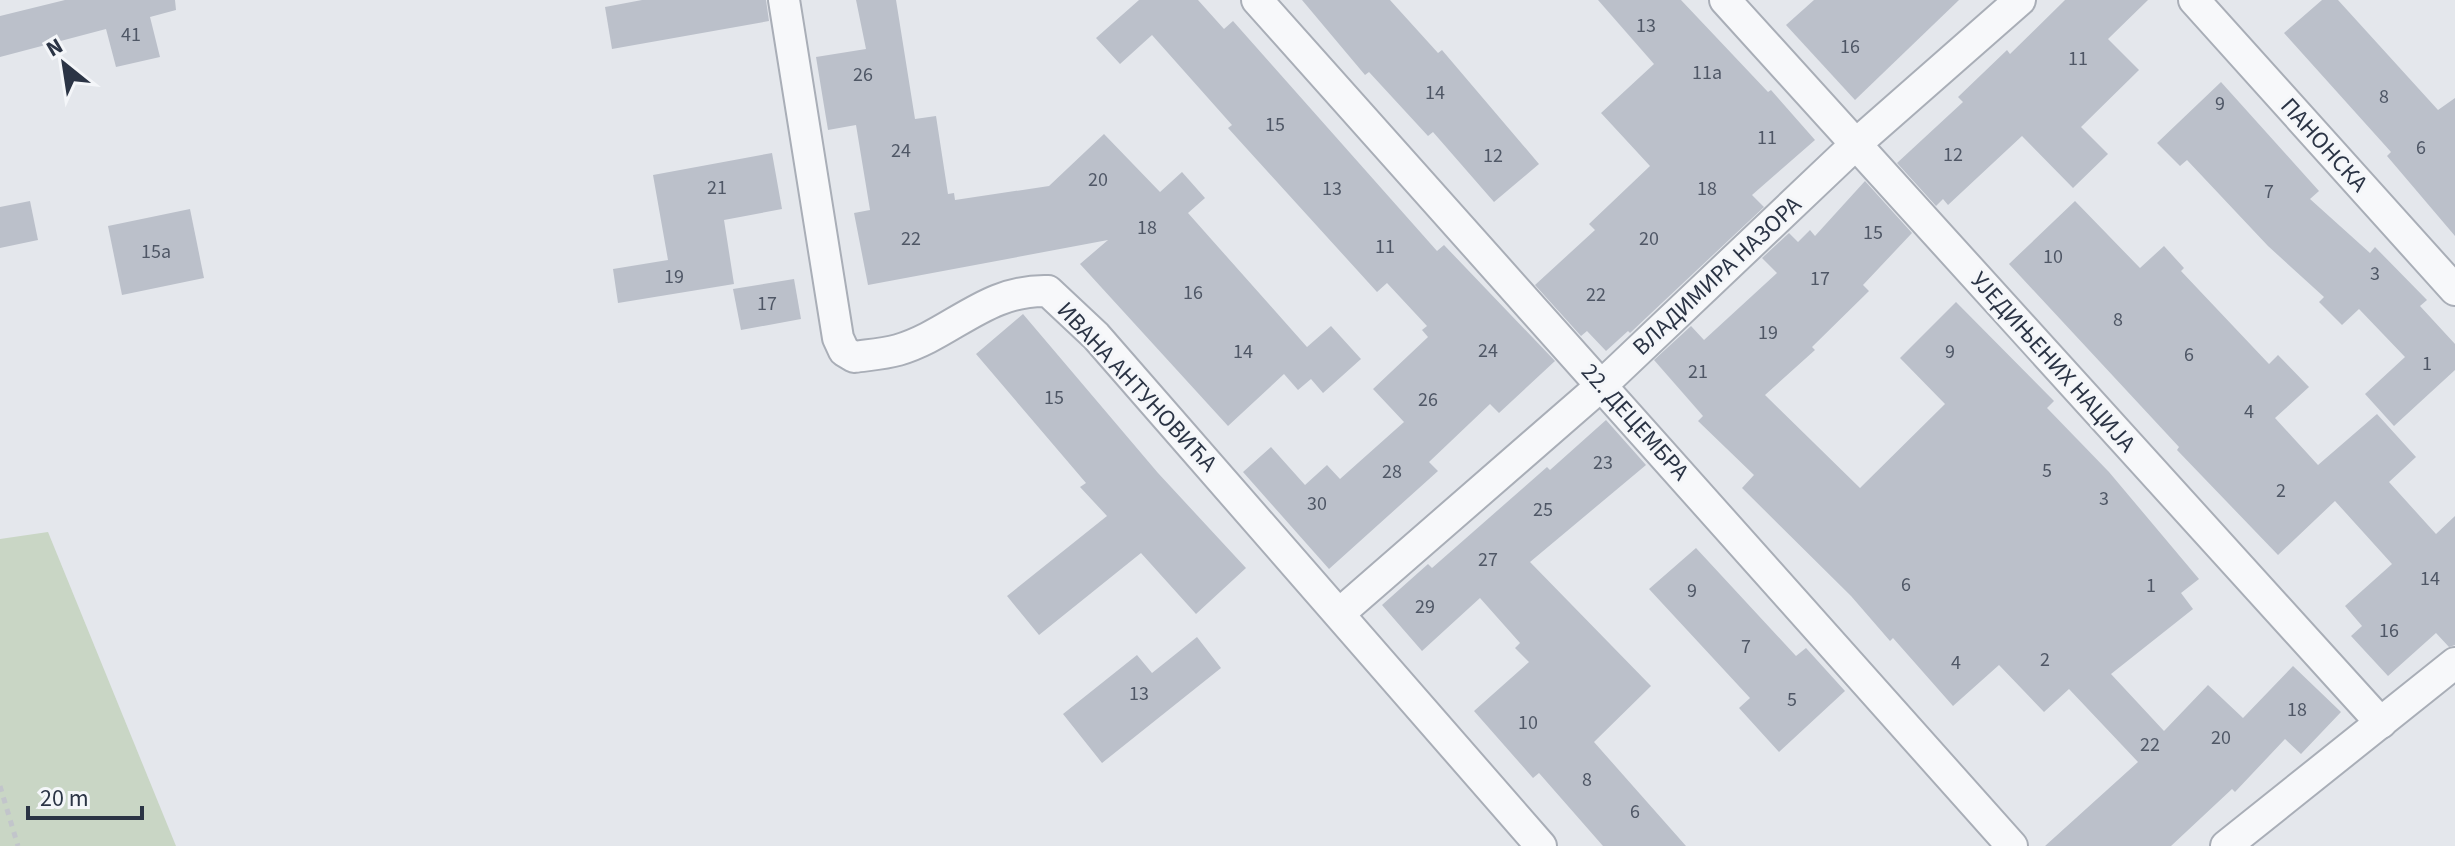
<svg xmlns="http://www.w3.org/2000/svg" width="2455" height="846" font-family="'Source Sans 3',sans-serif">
<rect width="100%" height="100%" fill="#e4e7ec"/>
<polygon fill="#c9d6c5" points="48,532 176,846 0,846 0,539"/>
<g fill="#bbc0ca">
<polygon points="65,0 175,0 176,10 150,17 160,57 116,67 106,29 0,57 0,16"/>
<polygon points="642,0 766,0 769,21 612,49 605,7"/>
<polygon points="856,0 896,0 915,119 936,116 948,194 954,193 955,200 1049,186 1104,134 1160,192 1182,172 1205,198 1188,213 1307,347 1331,326 1361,359 1323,393 1311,379 1298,390 1284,374 1228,426 1080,264 1108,240 868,285 854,213 870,210 856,125 828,130 816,57 866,49"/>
<polygon points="1139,0 1198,0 1224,29 1233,21 1437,251 1444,245 1555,361 1499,413 1490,404 1429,462 1438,471 1329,569 1243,472 1271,447 1305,485 1327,465 1340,479 1404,422 1373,389 1428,337 1422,330 1427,326 1387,283 1377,292 1228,128 1232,125 1152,35 1120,64 1096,38"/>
<polygon points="1302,0 1390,0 1438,53 1442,50 1539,164 1494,202 1433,132 1428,136 1369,72 1365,75"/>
<polygon points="1598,0 1681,0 1768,92 1771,90 1815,140 1752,195 1764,207 1630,333 1628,331 1606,351 1587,331 1581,336 1535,285 1595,230 1589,224 1650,166 1601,113 1654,64"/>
<polygon points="1814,0 1959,0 1855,100 1786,25"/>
<polygon points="2065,0 2148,0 2108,39 2139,70 2081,127 2108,154 2073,188 2022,136 1948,205 1943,199 1936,206 1897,163 1963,102 1958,97 2007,50 2010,54"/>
<polygon points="2322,0 2338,0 2438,110 2455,98 2455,236 2387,156 2391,152 2284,33"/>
<polygon points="2221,82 2319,191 2310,199 2370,253 2375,247 2427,300 2420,306 2455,344 2455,370 2394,426 2365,394 2405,357 2359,309 2342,325 2319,302 2324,297 2268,246 2187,160 2180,166 2157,143"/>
<polygon points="772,153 782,209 724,220 734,284 618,303 613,269 668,260 653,175"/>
<polygon points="1865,181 1912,233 1863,285 1869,291 1812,347 1815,350 1765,395 1860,488 1945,404 1900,358 1956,302 2054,401 2047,408 2109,472 2199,579 2181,593 2193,609 2111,674 2164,731 2208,685 2243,718 2293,666 2341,712 2301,754 2285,739 2235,792 2232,789 2171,846 2045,846 2138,762 2069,689 2044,712 1999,665 1953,706 1893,638 1890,641 1851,596 1742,488 1754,475 1698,421 1703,416 1654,360 1691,326 1704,340 1777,273 1762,258 1789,233 1798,242 1810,230 1815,236"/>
<polygon points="30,201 38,240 0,248 0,207"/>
<polygon points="2075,201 2140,268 2164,246 2184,268 2181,271 2269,364 2278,355 2309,387 2275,418 2318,465 2377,414 2416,457 2389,482 2436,534 2455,516 2455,645 2449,647 2436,633 2388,676 2351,636 2362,626 2345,606 2392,564 2335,501 2278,555 2177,450 2179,447 2009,264"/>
<polygon points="190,209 204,278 122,295 108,226"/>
<polygon points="794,279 801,319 741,330 733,289"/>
<polygon points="1023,314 1158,473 1246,568 1196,614 1141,553 1039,635 1007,596 1107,516 1080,487 1086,483 976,354"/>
<polygon points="1606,420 1646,465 1530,562 1651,686 1594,742 1686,846 1603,846 1539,773 1533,778 1474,711 1529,662 1515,648 1520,643 1480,598 1422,651 1382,605 1428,564 1432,568 1547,467 1550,470"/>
<polygon points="1696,548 1796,656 1806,648 1845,691 1779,752 1739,708 1750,698 1649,589"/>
<polygon points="1197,637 1221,668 1102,763 1063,714 1137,655 1152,673"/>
</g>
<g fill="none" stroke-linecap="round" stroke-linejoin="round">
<g stroke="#a9aeb7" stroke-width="34">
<g id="street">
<path d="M784,0L838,338L844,351L854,357C868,355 884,354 898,350C952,334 986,289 1048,291L1096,336L1541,846"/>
<polyline points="1257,0 2012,846"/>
<polyline points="1725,0 2381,723"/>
<polyline points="2194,0 2455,290"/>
<polyline points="1340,613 1602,385 1856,144 2020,0"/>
<polyline points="2226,846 2455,663"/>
</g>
</g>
<polyline stroke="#c2c5cb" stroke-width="5" stroke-dasharray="6 6" stroke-linecap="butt" points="0,786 18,846"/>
<use href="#street" stroke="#f7f8fa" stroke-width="30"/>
</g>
<g text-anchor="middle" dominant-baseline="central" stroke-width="6" stroke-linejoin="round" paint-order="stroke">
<g font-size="20" fill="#4f5766">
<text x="1646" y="26">13</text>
<text x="131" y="35">41</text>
<text x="1850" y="47">16</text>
<text x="2078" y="59">11</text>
<text x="1707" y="73">11a</text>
<text x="863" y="75">26</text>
<text x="1435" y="93">14</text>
<text x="2384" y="97">8</text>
<text x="2220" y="104">9</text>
<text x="1275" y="125">15</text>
<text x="1767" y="138">11</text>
<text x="2421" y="148">6</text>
<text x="901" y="151">24</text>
<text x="1953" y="155">12</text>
<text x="1493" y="156">12</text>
<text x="1098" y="180">20</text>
<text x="717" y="188">21</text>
<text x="1332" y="189">13</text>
<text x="1707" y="189">18</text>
<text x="2269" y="192">7</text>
<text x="1147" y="228">18</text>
<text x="1873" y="233">15</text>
<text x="911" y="239">22</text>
<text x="1649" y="239">20</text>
<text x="1385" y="247">11</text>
<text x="156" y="252">15a</text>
<text x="2053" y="257">10</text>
<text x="2375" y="274">3</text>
<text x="674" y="277">19</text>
<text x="1820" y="279">17</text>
<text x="1193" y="293">16</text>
<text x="1596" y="295">22</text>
<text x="767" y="304">17</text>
<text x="2118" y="320">8</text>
<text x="1768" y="333">19</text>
<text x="1488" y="351">24</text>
<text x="1243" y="352">14</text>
<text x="1950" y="352">9</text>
<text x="2189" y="355">6</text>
<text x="2427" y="364">1</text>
<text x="1698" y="372">21</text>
<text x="1054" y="398">15</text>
<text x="1428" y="400">26</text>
<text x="2249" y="412">4</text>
<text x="1603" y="463">23</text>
<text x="2047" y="471">5</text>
<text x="1392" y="472">28</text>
<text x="2281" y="491">2</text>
<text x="2104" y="499">3</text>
<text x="1317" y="504">30</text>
<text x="1543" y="510">25</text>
<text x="1488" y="560">27</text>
<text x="2430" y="579">14</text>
<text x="1906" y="585">6</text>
<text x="2151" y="586">1</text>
<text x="1692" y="591">9</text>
<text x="1425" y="607">29</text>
<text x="2389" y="631">16</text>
<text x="1746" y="647">7</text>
<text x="2045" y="660">2</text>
<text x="1956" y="663">4</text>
<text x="1139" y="694">13</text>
<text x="1792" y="700">5</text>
<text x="2297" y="710">18</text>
<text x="1528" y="723">10</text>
<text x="2221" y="738">20</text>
<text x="2150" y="745">22</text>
<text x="1587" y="780">8</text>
<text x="1635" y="812">6</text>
</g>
<g font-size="24" fill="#2b3445" stroke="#f4f6f9">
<text transform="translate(2324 145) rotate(48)">ПАНОНСКА</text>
<text transform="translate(1717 276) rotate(-43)">ВЛАДИМИРА НАЗОРА</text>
<text transform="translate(2053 362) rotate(48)">УЈЕДИЊЕНИХ НАЦИЈА</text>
<text transform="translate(1137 387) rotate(47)">ИВАНА АНТУНОВИЋА</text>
<text transform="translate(1635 422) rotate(48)">22. ДЕЦЕМБРА</text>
</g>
</g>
<g transform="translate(64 64) rotate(330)" stroke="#f4f6f9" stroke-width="6" paint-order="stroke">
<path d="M0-6L14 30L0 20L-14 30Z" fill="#2b3445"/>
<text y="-12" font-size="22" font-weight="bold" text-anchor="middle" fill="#2b3445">N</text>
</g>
<path d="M28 806v12h114v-12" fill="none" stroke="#2b3445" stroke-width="4"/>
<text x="40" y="806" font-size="24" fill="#2b3445" stroke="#f4f6f9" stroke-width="6" paint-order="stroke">20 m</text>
</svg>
